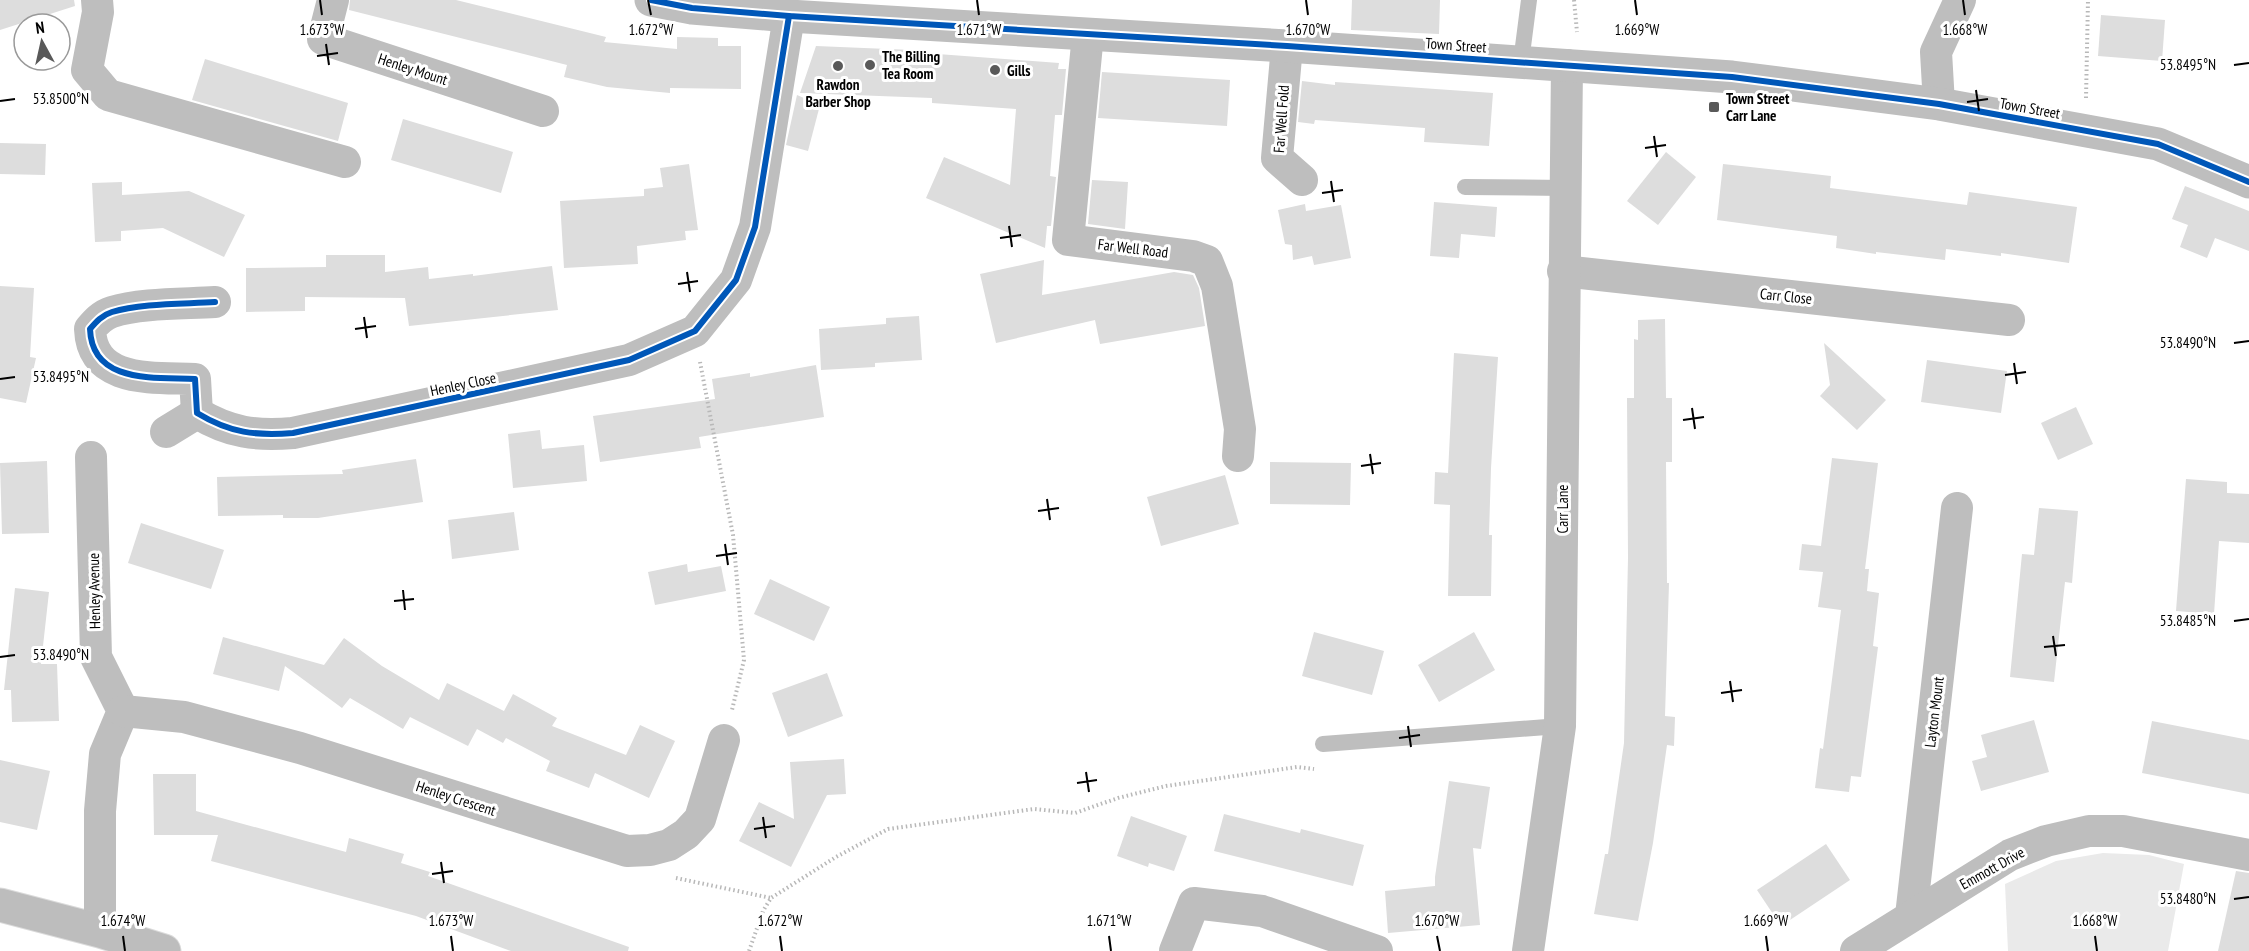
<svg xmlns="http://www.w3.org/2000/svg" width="2249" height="951" font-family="'PT Sans Narrow',sans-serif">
<rect width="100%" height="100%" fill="#fff"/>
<polygon fill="#eaeaea" points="2103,853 2149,855 2184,864 2168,951 2008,951 2005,884 2056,861"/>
<g fill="#ddd">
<polygon points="0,0 74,0 75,6 0,30"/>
<polygon points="350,0 456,0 606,37 604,42 677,49 677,37 718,38 718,46 741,46 741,89 670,88 670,93 607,87 564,77 567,65 349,10"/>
<polygon points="1352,0 1440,0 1439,34 1351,30"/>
<polygon points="2101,15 2165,20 2162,61 2098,56"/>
<polygon points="816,46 912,50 911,52 1059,63 1058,69 1066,69 1062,115 1055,115 1050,176 1056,177 1051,226 1047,226 1045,248 926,198 944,157 1010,185 1016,109 932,103 932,98 800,93"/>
<polygon points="205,59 348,103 338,141 192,100"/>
<polygon points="1102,72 1230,80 1227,126 1098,118"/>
<polygon points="1302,81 1335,85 1335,82 1493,93 1489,146 1424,142 1425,128 1315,120 1314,124 1298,122"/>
<polygon points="797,95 820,105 808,151 786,145"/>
<polygon points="403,119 513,152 501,193 391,160"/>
<polygon points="0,143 46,144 45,175 0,174"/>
<polygon points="1666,152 1696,177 1658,225 1627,201"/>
<polygon points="689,164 698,230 685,231 686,240 637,246 638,264 564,268 560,201 644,196 644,189 663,187 660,168"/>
<polygon points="1723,164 1831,176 1830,188 1967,205 1969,192 2077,207 2069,263 2001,253 2001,256 1946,249 1945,260 1876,252 1876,254 1836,248 1837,236 1717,220"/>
<polygon points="1092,180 1128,182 1125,229 1088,224"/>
<polygon points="122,182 122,195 189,191 245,215 224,257 163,228 121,231 121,241 95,242 92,183"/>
<polygon points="2185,186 2249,211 2249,251 2215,238 2207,258 2180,247 2188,225 2172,219"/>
<polygon points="1434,202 1497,207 1495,237 1461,234 1459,258 1430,256"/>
<polygon points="1305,204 1306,211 1341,205 1351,258 1314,265 1312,256 1293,260 1292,245 1285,244 1278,210"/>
<polygon points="326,255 385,255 385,272 428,267 429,279 473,274 473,276 552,266 558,310 409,326 405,298 305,297 305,311 246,312 246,268 326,267"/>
<polygon points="1044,260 1042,295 1174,272 1193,275 1199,288 1205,326 1100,344 1095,320 996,343 980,274"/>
<polygon points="0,286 34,288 30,357 36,358 26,403 0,398"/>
<polygon points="919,316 922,360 875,363 875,367 821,370 819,329 886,324 886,318"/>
<polygon points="1665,319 1666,398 1672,398 1672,462 1666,462 1667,583 1669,583 1665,716 1675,717 1674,746 1667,745 1653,843 1638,921 1594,914 1605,854 1608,854 1624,743 1628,558 1627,398 1634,398 1634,339 1638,340 1638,320"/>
<polygon points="1824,343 1886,400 1857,430 1820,396 1830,385"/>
<polygon points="1454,353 1498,357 1491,468 1489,535 1492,535 1491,596 1448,596 1450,505 1434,504 1435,472 1448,473"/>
<polygon points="1927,360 2007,371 2001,413 1921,402"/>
<polygon points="816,365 824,417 699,437 701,448 600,462 593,416 715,399 712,379 750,373 750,377"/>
<polygon points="2076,407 2093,444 2058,460 2041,423"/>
<polygon points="540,430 542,449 584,445 587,481 513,488 508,434"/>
<polygon points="1832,458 1878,463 1865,569 1869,569 1867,591 1879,593 1873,646 1878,647 1861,777 1851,776 1849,792 1815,788 1820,748 1823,749 1841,610 1818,607 1823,572 1799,570 1802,544 1821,546"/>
<polygon points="416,459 423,502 318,518 283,518 283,515 218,516 217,477 343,474 342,470"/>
<polygon points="47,461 49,533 2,534 0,463"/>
<polygon points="1270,462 1351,463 1350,505 1270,504"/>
<polygon points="1225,475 1239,524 1161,546 1147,497"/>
<polygon points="2186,479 2227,482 2227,493 2249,494 2249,543 2219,541 2214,614 2176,611"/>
<polygon points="2039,508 2078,511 2072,583 2065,582 2054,682 2010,677 2022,554 2034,555"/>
<polygon points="514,512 519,550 452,559 448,520"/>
<polygon points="141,523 224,550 211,589 128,563"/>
<polygon points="687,564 688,572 721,566 726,591 655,605 648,572"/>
<polygon points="770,579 830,607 814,641 754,614"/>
<polygon points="15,588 49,592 41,664 57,664 59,721 12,722 11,690 4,690"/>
<polygon points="1314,632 1384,651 1372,695 1302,676"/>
<polygon points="1474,632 1495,670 1439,702 1418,665"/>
<polygon points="223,637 324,665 344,638 382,666 439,700 447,683 504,711 513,694 557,718 552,726 626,755 640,725 675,741 649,798 595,773 589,788 546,771 550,761 506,738 503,743 477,729 468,746 410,717 403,729 350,698 342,708 285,666 279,691 213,674"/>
<polygon points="827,673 843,716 788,737 772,693"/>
<polygon points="2034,720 2049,772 1981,791 1972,761 1987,757 1981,735"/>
<polygon points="2152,721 2249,740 2249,794 2142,773"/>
<polygon points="844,759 846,794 827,795 791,867 739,841 759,802 794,819 790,762"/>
<polygon points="0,760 50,771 37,830 0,822"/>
<polygon points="153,774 196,774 196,811 346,852 349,838 404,854 401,863 430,872 428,876 629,947 628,951 511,951 416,916 211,861 218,835 154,835"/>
<polygon points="1449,781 1490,787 1481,849 1473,848 1480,925 1388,933 1385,891 1435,886 1435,877"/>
<polygon points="1224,814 1300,833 1301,829 1364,845 1353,886 1214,851"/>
<polygon points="1131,816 1187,836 1174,871 1149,863 1148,867 1117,856"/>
<polygon points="1826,844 1850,880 1781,926 1757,890"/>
<polygon points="2236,871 2249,873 2249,951 2218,951"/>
</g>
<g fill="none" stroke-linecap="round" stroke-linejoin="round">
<g stroke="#dbdbdb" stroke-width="35">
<polyline id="primary" points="0,905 100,931 164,951"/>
</g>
<g stroke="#b8b8b8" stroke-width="4" stroke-dasharray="1.5 3" stroke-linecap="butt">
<polyline points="1574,0 1577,32"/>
<polyline points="2086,98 2088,0"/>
<polyline points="700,362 733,535 744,660 732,710"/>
<polyline points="676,878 771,898"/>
<polyline points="749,951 763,911 771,898 836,857 888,829 1034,809 1075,813 1118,798 1166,786 1297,767 1314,769"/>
</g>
<g stroke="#bebebe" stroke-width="16">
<polyline points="1521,62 1529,0"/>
<polyline points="1465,187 1566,188"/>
<polyline points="1323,744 1560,726"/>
</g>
<g stroke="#bebebe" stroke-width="32">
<polyline points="97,0 98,12 87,70 108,95 345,162"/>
<polyline points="333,0 323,39 543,111"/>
<polyline points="1088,34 1068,240 1193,256 1207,261 1217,286 1240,429 1238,456"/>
<polyline points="1287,46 1277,158 1302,180"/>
<polyline points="1939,104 1936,52 1960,0"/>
<polyline points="1563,271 2009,320"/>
<path d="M215,302C184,304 140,303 112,312C102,315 96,322 90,329C92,384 154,377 195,379L197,413C230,433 256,436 293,433L629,360L695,331L736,280L755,227L789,16"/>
<polyline points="166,432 197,413"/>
<polyline points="91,457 96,657 123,711 105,754 100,811 100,931"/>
<polyline points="123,711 184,717 300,748 627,851 650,850 669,845 686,834 700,819 724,740"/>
<polyline points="1911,916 1957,508"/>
<polyline points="1175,951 1194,903 1262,911 1377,951"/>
<polyline points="1528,951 1560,726 1567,65"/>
<polyline points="1856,951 2010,855 2046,841 2089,831 2123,831 2249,855"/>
</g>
<polyline stroke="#bebebe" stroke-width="33" points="651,0 692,8 789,16 1287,46 1732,77 1939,104 2158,144 2249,182"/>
<use href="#primary" stroke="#bdbdbd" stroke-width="33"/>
<g stroke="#fff" stroke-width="10">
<g id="cycleway">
<polyline points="651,0 692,8 789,16 1287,46 1732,77 1939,104 2158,144 2249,182"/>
<path d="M215,302C184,304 140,303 112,312C102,315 96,322 90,329C92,384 154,377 195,379L197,413C230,433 256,436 293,433L629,360L695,331L736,280L755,227L789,16"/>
</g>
</g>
<use href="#cycleway" stroke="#0057b8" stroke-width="6"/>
</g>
<path fill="none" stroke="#000" stroke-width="2" d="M320,0L322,15M648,0L651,15M977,0L979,15M1306,0L1308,15M1635,0L1637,15M1963,0L1965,15M326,44L329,65M317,56L338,53M2234,65L2249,63M1976,90L1979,111M0,101L15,99M1967,102L1988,99M1654,136L1657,157M1645,148L1666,145M1331,181L1334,202M1322,193L1343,190M1009,226L1012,247M1000,238L1021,235M687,272L690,292M678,284L698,281M364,317L367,338M355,329L376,326M2234,343L2249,341M2014,363L2017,384M2005,375L2026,372M0,379L15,377M1692,408L1695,429M1683,420L1704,417M1370,454L1373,474M1361,466L1381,463M1047,499L1050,520M1038,511L1059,508M725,544L728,565M716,556L737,553M403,590L405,610M394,601L414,599M2234,621L2249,619M2053,636L2056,656M2044,647L2065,645M0,657L15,655M1730,681L1733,702M1721,693L1742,690M1408,726L1411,747M1399,738L1420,735M1086,772L1089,792M1077,783L1097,780M763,817L766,838M754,829L775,826M441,862L444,883M432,874L453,871M2234,899L2249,897M123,936L125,951M451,936L453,951M780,936L782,951M1109,936L1111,951M1437,936L1440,951M1766,936L1768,951M2095,936L2097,951"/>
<g fill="#595959" stroke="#fff" stroke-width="2">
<circle cx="870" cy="65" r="6"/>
<circle cx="838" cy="66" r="6"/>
<circle cx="995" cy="70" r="6"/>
<rect x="1708" y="101" width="12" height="12" rx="3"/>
</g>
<g text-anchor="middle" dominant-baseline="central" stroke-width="6" stroke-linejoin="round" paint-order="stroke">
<g font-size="15" fill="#000" stroke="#fff">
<text transform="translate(1456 45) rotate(4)">Town Street</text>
<text transform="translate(413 69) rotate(18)">Henley Mount</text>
<text transform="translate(2030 108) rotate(10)">Town Street</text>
<text transform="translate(1281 119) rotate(-86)">Far Well Fold</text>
<text transform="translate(1133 248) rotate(7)">Far Well Road</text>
<text transform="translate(1786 296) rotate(6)">Carr Close</text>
<text transform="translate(463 384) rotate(-12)">Henley Close</text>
<text transform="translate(1562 509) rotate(-90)">Carr Lane</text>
<text transform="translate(94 591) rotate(-91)">Henley Avenue</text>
<text transform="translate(1934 712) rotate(-83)">Layton Mount</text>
<text transform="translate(456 798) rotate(18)">Henley Crescent</text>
<text transform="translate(1992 868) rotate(-29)">Emmott Drive</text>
</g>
<g font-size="15" font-weight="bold" fill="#000" stroke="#fff" text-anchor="start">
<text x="882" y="56">The Billing<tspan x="882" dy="17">Tea Room</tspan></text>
<text x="1007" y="70">Gills</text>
<text x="838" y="84" text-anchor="middle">Rawdon<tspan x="838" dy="17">Barber Shop</tspan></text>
<text x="1726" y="98">Town Street<tspan x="1726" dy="17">Carr Lane</tspan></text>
</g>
</g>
<g font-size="15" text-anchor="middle" fill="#000" stroke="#fff" stroke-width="6" stroke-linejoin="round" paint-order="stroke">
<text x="322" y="35">1.673°W</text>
<text x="651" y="35">1.672°W</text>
<text x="979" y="35">1.671°W</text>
<text x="1308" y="35">1.670°W</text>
<text x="1637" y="35">1.669°W</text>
<text x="1965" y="35">1.668°W</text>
<text x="2188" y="70">53.8495°N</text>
<text x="61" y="104">53.8500°N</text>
<text x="2188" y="348">53.8490°N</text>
<text x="61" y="382">53.8495°N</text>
<text x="2188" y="626">53.8485°N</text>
<text x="61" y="660">53.8490°N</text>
<text x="2188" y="904">53.8480°N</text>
<text x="123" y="926">1.674°W</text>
<text x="451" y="926">1.673°W</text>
<text x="780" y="926">1.672°W</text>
<text x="1109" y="926">1.671°W</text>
<text x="1437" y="926">1.670°W</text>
<text x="1766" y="926">1.669°W</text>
<text x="2095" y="926">1.668°W</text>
</g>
<g transform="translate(42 42) rotate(352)"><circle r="28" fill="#ffffff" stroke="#999999" stroke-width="1.5"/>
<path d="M0-4.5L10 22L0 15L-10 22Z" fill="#595959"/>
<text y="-9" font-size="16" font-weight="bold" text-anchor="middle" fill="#000000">N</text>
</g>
</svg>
